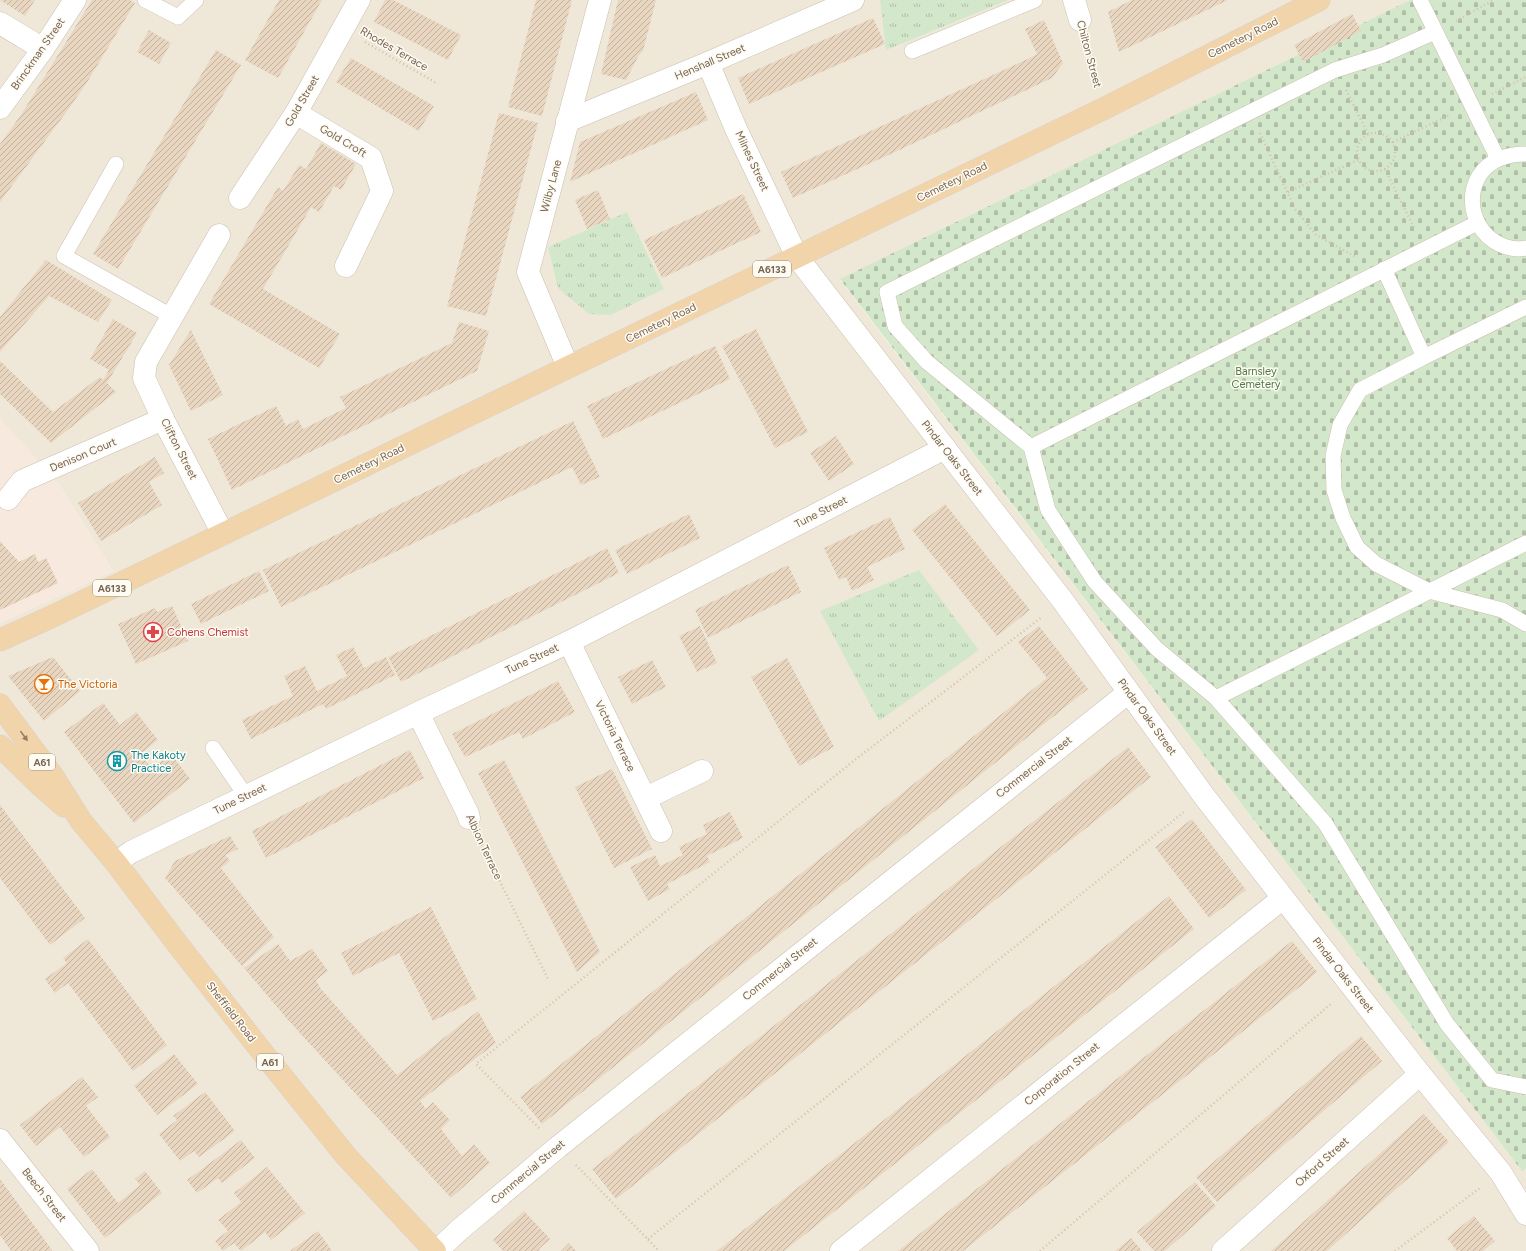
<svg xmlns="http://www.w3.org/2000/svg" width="1526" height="1251" font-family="Figtree,sans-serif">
<defs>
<pattern id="grass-tufts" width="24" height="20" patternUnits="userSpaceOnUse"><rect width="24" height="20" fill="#d3e8cb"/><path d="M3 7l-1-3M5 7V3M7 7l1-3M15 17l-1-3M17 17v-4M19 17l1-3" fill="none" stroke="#b0bfa7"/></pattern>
<pattern id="cemetery-stones" width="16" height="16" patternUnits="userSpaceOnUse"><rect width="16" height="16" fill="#d3e8cb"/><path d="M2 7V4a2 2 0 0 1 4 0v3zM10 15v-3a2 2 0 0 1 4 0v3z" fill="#b0bfa7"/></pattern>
<pattern id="building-hatch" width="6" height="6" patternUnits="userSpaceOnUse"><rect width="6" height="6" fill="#e9d6c1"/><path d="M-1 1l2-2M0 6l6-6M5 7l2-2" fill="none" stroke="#c1b19f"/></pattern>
</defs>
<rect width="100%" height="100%" fill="#fbf7ec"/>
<polygon fill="#efe8d8" points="0,0 1410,0 840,280 1522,1171 1526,1169 1526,1251 0,1251 0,623 113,571 59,484 0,419"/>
<polygon fill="#f7e9de" points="0,419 59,484 113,571 0,623"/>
<g fill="url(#grass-tufts)">
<polygon points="880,0 1008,0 886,50"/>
<polygon points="627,212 664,289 611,315 589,314 558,288 548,247"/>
<polygon points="919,570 979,650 879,721 820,611"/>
</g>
<polygon fill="url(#cemetery-stones)" points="1410,0 1526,0 1526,1169 1522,1171 840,279"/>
<g fill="url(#building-hatch)">
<polygon points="0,0 35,0 25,16"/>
<polygon points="92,0 130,0 135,3 86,84 70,107 0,202 0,144 21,115"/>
<polygon points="279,0 322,0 278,78 245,60"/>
<polygon points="385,0 393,0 461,35 448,60 374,22"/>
<polygon points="536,0 572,0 542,116 508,107"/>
<polygon points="618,0 656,0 643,51 639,55 626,80 601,74"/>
<polygon points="1132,0 1228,0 1119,52 1108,12"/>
<polygon points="1352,14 1361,31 1303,62 1294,45"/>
<polygon points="873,18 885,44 749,104 738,78"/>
<polygon points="1044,20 1063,63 1052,78 893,153 793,198 781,172 1032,57 1037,54 1025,29"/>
<polygon points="149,30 171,43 159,64 137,52"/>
<polygon points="216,50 241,65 118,269 93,254"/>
<polygon points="351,58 434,106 419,131 336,82"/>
<polygon points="696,92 708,120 570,182 580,142"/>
<polygon points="499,113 538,123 486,316 447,306"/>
<polygon points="321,143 356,164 341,190 334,186 319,212 311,207 263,289 340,334 319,368 209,304 278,187 283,191 299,165 306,169"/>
<polygon points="598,190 610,219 587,229 575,200"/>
<polygon points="743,194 761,232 662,278 644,240"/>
<polygon points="46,260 112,300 98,322 49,296 0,352 0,317"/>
<polygon points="113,319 137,333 107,383 116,392 51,443 0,394 0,361 53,412 100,377 103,380 109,370 90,359"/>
<polygon points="459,322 489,331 477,371 232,490 208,439 276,406 286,426 298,419 303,429 346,408 340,397 452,343"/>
<polygon points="756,329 808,432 775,448 722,346"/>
<polygon points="191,330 223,395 191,411 169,365"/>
<polygon points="715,346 730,379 603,439 587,406"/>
<polygon points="573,421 600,477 581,485 572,467 281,607 263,570"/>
<polygon points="836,436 854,464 829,481 810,453"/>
<polygon points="155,457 164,473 149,482 162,505 101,541 78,503"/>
<polygon points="945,504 1030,610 997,636 912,530"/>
<polygon points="689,514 700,538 627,574 615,550"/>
<polygon points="890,517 905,549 867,567 874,580 852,591 846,577 839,580 824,548"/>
<polygon points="0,541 19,562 35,554 38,562 46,558 58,583 0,610"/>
<polygon points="607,548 619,573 401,682 388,657"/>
<polygon points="788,565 801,592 708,638 695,610"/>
<polygon points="259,571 269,591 201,624 191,604"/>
<polygon points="172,606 188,641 136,664 118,624 155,608 157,612"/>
<polygon points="700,626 717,663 697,672 679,636"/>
<polygon points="1039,626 1088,689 542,1124 520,1097 1047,678 1018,642"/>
<polygon points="353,647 364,668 386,657 395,675 326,709 323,704 251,739 242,720 293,696 284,676 305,666 317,691 347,676 336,655"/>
<polygon points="53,657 80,691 44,721 8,676"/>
<polygon points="787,658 834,747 799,766 751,677"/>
<polygon points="652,660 666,687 632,704 618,677"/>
<polygon points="558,681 575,712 523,739 519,732 465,757 452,734"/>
<polygon points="103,703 120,725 136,712 158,740 140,754 152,768 171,754 190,779 134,823 64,732"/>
<polygon points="1128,747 1151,777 616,1199 592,1169"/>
<polygon points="410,750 424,778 266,858 252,831"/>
<polygon points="504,760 600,952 577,972 478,773"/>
<polygon points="612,769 652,849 614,868 575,787"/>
<polygon points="0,805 85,918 50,945 0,878"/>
<polygon points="730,812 743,838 707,856 710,862 667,884 670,889 648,901 630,867 655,855 660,866 683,855 679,847 707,834 703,825"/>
<polygon points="1192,819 1246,890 1209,918 1155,847"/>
<polygon points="230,836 238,849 225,855 230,861 221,868 274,937 242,966 165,878 175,861"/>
<polygon points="1169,896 1194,929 887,1170 784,1251 717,1251"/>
<polygon points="431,907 477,999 433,1021 399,953 353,976 341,953"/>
<polygon points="88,939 167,1045 133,1071 68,983 55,993 45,979 67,963 63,958"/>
<polygon points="1292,941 1317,972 1302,985 963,1251 898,1251"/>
<polygon points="278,944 290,961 312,949 328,971 316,980 321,989 397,1075 478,1011 496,1043 420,1101 426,1109 433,1102 450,1120 441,1129 462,1156 474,1144 490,1163 451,1198 288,1020 244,968"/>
<polygon points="1361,1036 1382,1061 1217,1202 1196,1177"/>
<polygon points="174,1054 198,1084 157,1115 134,1086"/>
<polygon points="82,1077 98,1097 86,1106 110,1137 84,1157 60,1127 36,1146 20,1125"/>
<polygon points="205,1092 235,1131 199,1157 194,1151 180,1161 159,1134 177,1120 173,1116"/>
<polygon points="1424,1114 1449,1142 1367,1215 1327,1251 1271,1251"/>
<polygon points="241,1140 255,1158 222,1183 218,1178 197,1193 187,1180"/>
<polygon points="267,1167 305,1213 271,1240 265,1232 241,1251 234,1243 223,1251 215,1241 228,1231 218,1220 241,1202 234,1193"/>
<polygon points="92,1169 118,1203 140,1185 135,1179 145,1171 162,1193 105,1238 67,1189"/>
<polygon points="0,1179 52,1250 51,1251 11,1251 0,1235"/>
<polygon points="1195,1182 1216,1206 1165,1251 1154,1251 1137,1232"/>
<polygon points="524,1211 550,1239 539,1249 540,1251 503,1251 493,1240"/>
<polygon points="1474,1216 1495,1241 1483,1251 1457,1251 1447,1238"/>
<polygon points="318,1231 332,1251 290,1251"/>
<polygon points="1131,1238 1142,1251 1115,1251"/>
<polygon points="569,1243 576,1251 561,1251"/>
</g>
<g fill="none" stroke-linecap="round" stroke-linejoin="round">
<g stroke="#cbbfaf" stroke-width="16">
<g id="service">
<polyline points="145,0 178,17 196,0"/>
<polyline points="1420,0 1498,159"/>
<polyline points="912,51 1035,0"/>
<path d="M1526,154C1516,154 1508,155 1499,159C1462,175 1465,227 1499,244C1507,248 1517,250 1526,248"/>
<polyline points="116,164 64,256 173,317"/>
<polyline points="1384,269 1424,357 1360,390 1340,425 1333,456 1334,490 1343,518 1357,547 1376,564 1429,591 1502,610 1526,624"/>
<polyline points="1424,357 1526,307"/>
<polyline points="1031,447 1477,223"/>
<polyline points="1526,543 1216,698 1325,823 1447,1024 1492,1080 1526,1087"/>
<polyline points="1216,698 1157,649 1095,582 1048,510 1031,447 927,362 895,326 887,292 1335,70 1383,55 1435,32"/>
<polyline points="213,748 246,796"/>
</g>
</g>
<g stroke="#cbbfaf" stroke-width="23">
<g id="minor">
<polyline points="1074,0 1080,20"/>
<polyline points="0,23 43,49"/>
<polyline points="708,63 736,129 797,257 1063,601 1204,796 1420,1074 1501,1173 1526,1214"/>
<polyline points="0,108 43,49 75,0"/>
<polyline points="296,113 371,158 382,191 346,266"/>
<polyline points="567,121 708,63 853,0"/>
<polyline points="240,198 296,113 359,0"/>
<polyline points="219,235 146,362 144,378 163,419 223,534"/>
<polyline points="568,367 528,272 600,0"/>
<polyline points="8,499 22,481 163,419"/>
<polyline points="569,642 661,831"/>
<polyline points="418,713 468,814 469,818"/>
<polyline points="646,798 702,771"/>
<polyline points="116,863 131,852 418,713 569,642 945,448"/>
<polyline points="0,1140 88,1251"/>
<polyline points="437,1251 458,1231 558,1147 1129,692"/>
<polyline points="841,1251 1283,898"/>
<polyline points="1223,1251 1420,1074"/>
</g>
</g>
<g stroke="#d8d3ce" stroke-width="23">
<g id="trunk">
<polyline points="0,640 51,617 1103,109 1319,0"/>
<polyline points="0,705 52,775 81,821 116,863 179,946 263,1053 346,1156 435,1251"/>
<polyline points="0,746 39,784 64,806"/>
</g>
</g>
<g stroke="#d4bfa8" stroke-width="2.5" stroke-dasharray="1 3" stroke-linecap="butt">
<polyline points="1456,21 1494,0"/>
<polyline points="365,42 438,84"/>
<polyline points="1086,46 1096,83"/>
<polyline points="1346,90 1368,134"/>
<polyline points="1492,94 1526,77"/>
<circle cx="1376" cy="152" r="19"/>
<polyline points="1260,133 1295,209 1316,235 1356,257"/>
<polyline points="1393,142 1450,115"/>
<polyline points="1385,169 1415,230"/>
<polyline points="1288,192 1358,160"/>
<polyline points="480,841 549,981"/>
<polyline points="539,1128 476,1064 856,759 1042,617"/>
<polyline points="576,1165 659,1251"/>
<polyline points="648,1239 1184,812"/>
<polyline points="1040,1251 1332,1003"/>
<polyline points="1395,1251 1480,1188"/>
</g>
<use href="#service" stroke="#fff" stroke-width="15"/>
<use href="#minor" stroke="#fff" stroke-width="22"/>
<use href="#trunk" stroke="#f1d4aa" stroke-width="22"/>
</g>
<defs><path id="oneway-solid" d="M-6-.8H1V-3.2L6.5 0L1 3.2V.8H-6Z"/></defs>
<use fill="#947e66" href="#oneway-solid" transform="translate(24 736) rotate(54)"/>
<defs>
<g id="pharmacy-ring" transform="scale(1)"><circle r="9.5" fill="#fefbf2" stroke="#e0444e" stroke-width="1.5"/><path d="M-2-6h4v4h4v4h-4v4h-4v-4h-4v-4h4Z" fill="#e0444e"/></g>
<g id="bar-ring" transform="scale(1)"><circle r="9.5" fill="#fefbf2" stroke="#e8710a" stroke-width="1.5"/><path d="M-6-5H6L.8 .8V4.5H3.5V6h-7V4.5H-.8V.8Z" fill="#e8710a"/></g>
<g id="building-ring" transform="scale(1)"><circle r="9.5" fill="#fefbf2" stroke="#0f9aa8" stroke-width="1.5"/><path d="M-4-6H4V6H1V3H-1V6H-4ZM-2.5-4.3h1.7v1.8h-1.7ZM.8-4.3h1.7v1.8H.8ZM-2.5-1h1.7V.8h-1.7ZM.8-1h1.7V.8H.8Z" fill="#0f9aa8"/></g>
</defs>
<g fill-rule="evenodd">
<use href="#pharmacy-ring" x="153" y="632"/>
<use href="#bar-ring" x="44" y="684"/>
<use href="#building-ring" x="117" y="761"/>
</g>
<g text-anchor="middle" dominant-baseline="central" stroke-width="3" stroke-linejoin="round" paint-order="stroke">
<g fill="#fefbf2" stroke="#9e9081" stroke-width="1">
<rect x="753" y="261" width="38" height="16" rx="3"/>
<rect x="93" y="580" width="38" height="16" rx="3"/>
<rect x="29" y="754" width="26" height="16" rx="3"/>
<rect x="257" y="1054" width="26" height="16" rx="3"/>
</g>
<g font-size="10" font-weight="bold" fill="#756250">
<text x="772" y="269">A6133</text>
<text x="112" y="588">A6133</text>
<text x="42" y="762">A61</text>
<text x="270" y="1062">A61</text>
</g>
<g font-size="11" fill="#756250" stroke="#fefbf2">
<text transform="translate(1243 38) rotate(-27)">Cemetery Road</text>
<text transform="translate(394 49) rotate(30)">Rhodes Terrace</text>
<text transform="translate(38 54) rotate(-55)">Brinckman Street</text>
<text transform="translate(1089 54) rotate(75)">Chilton Street</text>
<text transform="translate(710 62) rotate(-23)">Henshall Street</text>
<text transform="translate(302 101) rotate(-60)">Gold Street</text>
<text transform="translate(343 141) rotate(31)">Gold Croft</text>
<text transform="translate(752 161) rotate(65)">Milnes Street</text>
<text transform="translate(952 182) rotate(-26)">Cemetery Road</text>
<text transform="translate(551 186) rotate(-75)">Wilby Lane</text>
<text transform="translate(661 323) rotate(-26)">Cemetery Road</text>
<text transform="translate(179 449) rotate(63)">Clifton Street</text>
<text transform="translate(83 455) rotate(-23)">Denison Court</text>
<text transform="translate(952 458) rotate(52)">Pindar Oaks Street</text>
<text transform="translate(369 464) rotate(-26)">Cemetery Road</text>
<text transform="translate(821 512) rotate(-27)">Tune Street</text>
<text transform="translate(532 659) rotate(-25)">Tune Street</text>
<text transform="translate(1147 717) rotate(54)">Pindar Oaks Street</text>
<text transform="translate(615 736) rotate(64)">Victoria Terrace</text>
<text transform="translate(1034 767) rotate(-38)">Commercial Street</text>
<text transform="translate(240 799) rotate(-26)">Tune Street</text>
<text transform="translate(484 847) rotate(65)">Albion Terrace</text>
<text transform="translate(780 969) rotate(-39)">Commercial Street</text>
<text transform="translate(1343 975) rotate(52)">Pindar Oaks Street</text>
<text transform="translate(231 1012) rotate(52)">Sheffield Road</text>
<text transform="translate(1062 1074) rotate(-39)">Corporation Street</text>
<text transform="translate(1322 1162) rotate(-42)">Oxford Street</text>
<text transform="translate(528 1172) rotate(-40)">Commercial Street</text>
<text transform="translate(44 1195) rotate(52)">Beech Street</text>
</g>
<g font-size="11" fill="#517949" stroke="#fefbf2">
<text x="1256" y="371">Barnsley<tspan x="1256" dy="13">Cemetery</tspan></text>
</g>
<g font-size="11" fill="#be3a42" stroke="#fefbf2" text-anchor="start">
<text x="167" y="632">Cohens Chemist</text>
</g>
<g font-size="11" fill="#c56008" stroke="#fefbf2" text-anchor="start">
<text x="58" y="684">The Victoria</text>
</g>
<g font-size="11" fill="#0d838f" stroke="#fefbf2" text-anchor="start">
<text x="131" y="755">The Kakoty<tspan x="131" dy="13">Practice</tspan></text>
</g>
</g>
</svg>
